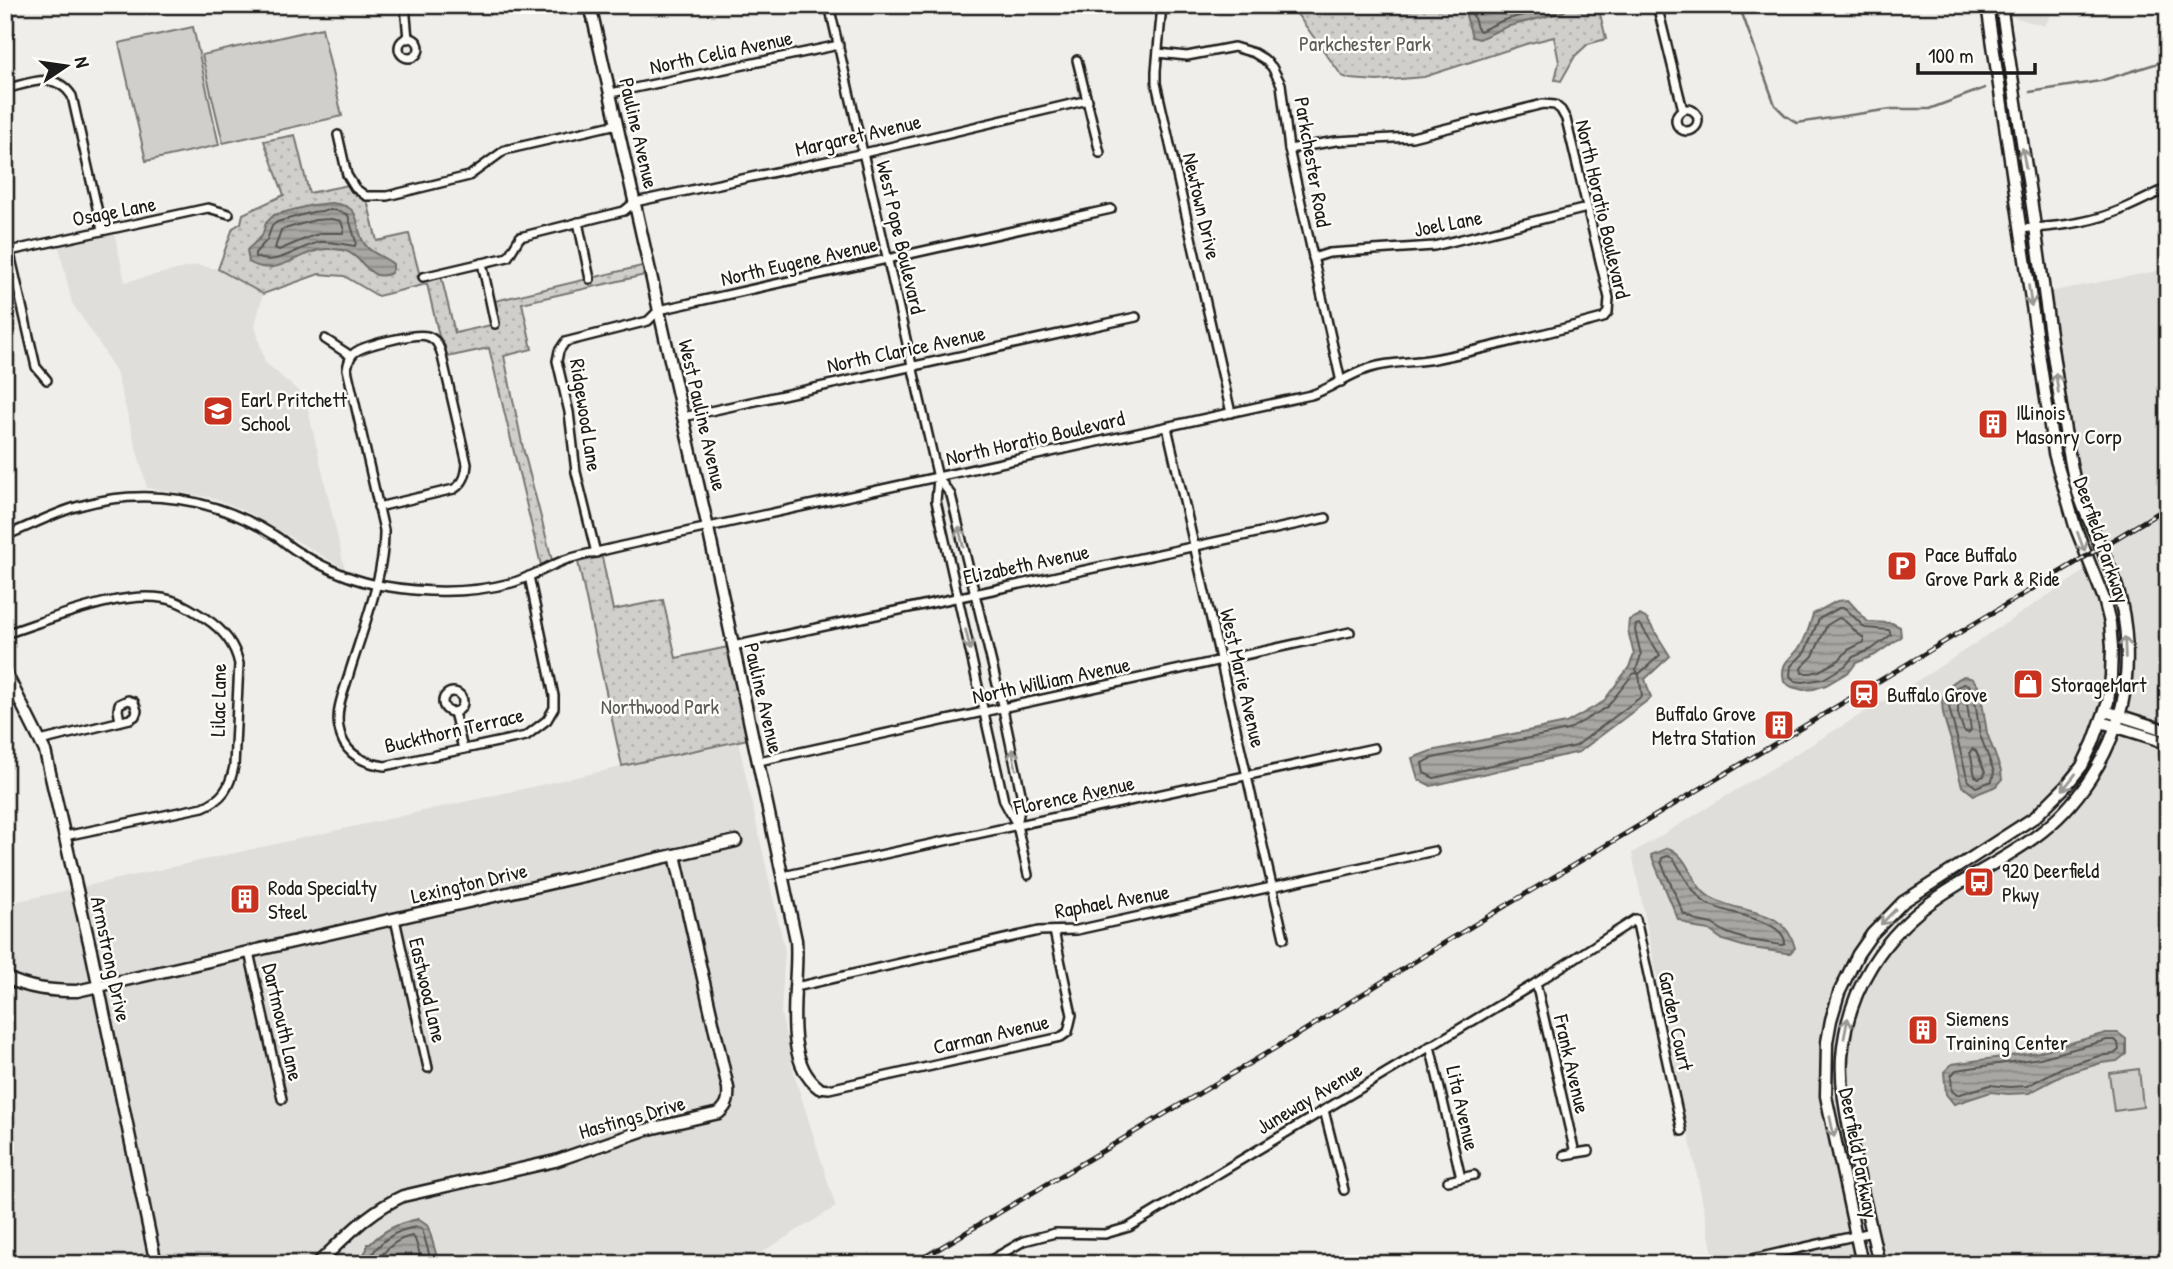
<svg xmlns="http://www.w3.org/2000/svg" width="2173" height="1269" font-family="'Patrick Hand',sans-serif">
<defs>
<pattern id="grass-dots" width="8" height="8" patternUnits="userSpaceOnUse" patternTransform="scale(1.75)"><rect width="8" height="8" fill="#d0cfcc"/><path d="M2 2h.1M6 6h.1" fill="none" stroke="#b2b1af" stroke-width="1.8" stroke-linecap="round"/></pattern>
<pattern id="water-rules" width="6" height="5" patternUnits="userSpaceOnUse" patternTransform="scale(1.75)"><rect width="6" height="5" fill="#a8a7a3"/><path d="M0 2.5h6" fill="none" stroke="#888784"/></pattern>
</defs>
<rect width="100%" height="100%" fill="#f0eeea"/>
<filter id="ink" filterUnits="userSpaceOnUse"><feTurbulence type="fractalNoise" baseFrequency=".0143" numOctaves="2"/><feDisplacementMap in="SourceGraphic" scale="14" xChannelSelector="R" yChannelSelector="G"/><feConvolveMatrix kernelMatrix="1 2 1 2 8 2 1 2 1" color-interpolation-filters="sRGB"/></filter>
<g filter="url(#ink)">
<g fill="#e0deda">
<polygon points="2008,5 2056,5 2045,26 2010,16"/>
<polygon points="114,231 125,282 197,265 218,269 263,294 255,326 265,362 305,397 345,569 251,514 229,504 209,497 147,488 116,372 96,338 72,303 58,243"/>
<polygon points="2168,269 2168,1264 1883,1264 1848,1091 1849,1041 1858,1007 1880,964 1906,930 1959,892 2009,861 2059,825 2087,793 2117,745 2127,710 2126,614 2088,505 2064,406 2048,292"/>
<polygon points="2088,569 2104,621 2105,688 2083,752 2075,766 2047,801 1881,915 1854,952 1822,1026 1822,1095 1836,1173 1858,1264 1715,1264 1632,853 1933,671"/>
<polygon points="738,741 785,951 781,1013 795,1077 836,1207 742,1264 5,1264 5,904"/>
</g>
<g fill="url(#grass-dots)" stroke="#767674" stroke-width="2">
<polygon points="1284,5 1598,5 1606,39 1588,44 1575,56 1561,81 1555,80 1559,62 1554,37 1526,44 1424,77 1377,81 1350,79 1342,76 1294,10"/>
<polygon points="295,135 309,193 348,185 359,196 367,200 377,241 409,234 421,280 441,276 455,333 500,323 495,301 642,266 645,275 522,303 532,349 504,356 523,448 552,560 541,565 489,348 447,357 445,346 439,336 427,284 378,296 344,276 319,274 263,294 218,269 233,228 241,223 243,214 284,195 264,141"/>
<polygon points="602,557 613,610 663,600 676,658 728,647 748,739 622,766 578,562"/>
</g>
<g fill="#d0cfcc" stroke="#767674" stroke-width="2">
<polygon points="193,27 219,145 146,161 119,43"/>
<polygon points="322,28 342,116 223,143 202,55"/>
<polygon points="2139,1069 2143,1107 2114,1111 2109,1073"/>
</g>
<g fill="url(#water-rules)" stroke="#706f6d" stroke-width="2">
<polygon points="1463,5 1571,5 1563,12 1506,27 1479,39 1472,37"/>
<path d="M331,203C369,206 350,230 368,248C375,255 385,257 393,264V269L391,273C371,283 365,261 350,253C344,249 335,249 328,249C301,249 276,280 249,262L247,250L262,236L266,223L274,215L312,205Z"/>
<path d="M1848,600L1868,622L1892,623L1900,627L1901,637L1875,655L1856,663L1850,671L1826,685L1814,689L1803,690L1792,687L1784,682C1780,661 1789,661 1800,647C1807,637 1810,625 1813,614L1837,601Z"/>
<polygon points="1640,615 1647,619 1670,656 1645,679 1651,698 1579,752 1431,786 1418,779 1412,758 1431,751 1566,723 1603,702 1629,667 1634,655 1628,630 1629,620"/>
<path d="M1964,676L1973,679L1980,689L1987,733L2001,771L2002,780L1997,786L1974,795L1962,786C1958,774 1956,761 1953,748C1946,719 1928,693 1964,676Z"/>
<path d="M1668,848C1690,856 1691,886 1710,897C1741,916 1785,905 1795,948L1790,953H1786L1746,947L1723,940L1709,930L1696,928L1678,919L1651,855Z"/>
<polygon points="2106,1033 2118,1033 2126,1039 2126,1054 2117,1061 2101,1063 2065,1074 2029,1093 2008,1094 1991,1092 1954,1104 1946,1094 1944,1072 1952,1064 2038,1052"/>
<path d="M418,1219L428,1226L439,1264H358L367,1249V1244H370C384,1230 398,1223 418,1219Z"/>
</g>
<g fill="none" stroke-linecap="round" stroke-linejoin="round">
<g stroke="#545452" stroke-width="2">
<polyline points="1470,5 1477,28 1480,31 1504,20 1561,5"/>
<path d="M331,210L339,211L348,215L356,242L355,246C344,245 333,241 321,242C298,246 279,267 255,257V253L267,240L272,226L277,222L313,212Z"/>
<polygon points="331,219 341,221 344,230 343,233 323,233 312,236 279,250 275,248 281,230 315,220"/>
<polygon points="1839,608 1845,608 1865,628 1889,630 1891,635 1872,649 1853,657 1845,666 1823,679 1803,682 1795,681 1790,676 1791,666 1805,652 1819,619"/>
<path d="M1839,618C1848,620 1854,633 1864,638V642L1848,650L1839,660L1819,671L1811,673H1802L1801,668L1813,656L1827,625Z"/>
<polygon points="1640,624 1660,655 1639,674 1636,670 1641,655 1635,630 1636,625"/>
<polygon points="1636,673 1639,675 1642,696 1576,746 1434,778 1424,773 1422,763 1433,758 1568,730 1607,707 1633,674"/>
<polygon points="1964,684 1969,685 1974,693 1980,735 1994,772 1992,781 1976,787 1968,781 1949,707 1950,698 1957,687"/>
<polygon points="1962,696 1966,698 1971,730 1968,733 1964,731 1958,714 1958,702"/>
<polygon points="1972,749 1976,751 1985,772 1984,776 1979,778 1975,776 1970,752"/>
<path d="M1668,856L1673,858C1681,870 1693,895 1706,903C1724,914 1786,919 1785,944L1782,945L1748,940L1727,933L1712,924L1698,921L1684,914L1661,862L1662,858Z"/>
<polygon points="2107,1040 2115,1040 2118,1043 2119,1050 2114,1054 2099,1056 2063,1067 2027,1086 2009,1087 1990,1085 1957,1095 1952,1091 1951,1076 1956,1070 2040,1058"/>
<path d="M366,1264C377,1243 393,1230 417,1227L422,1229L432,1264"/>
<path d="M376,1264C384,1250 396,1239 412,1236L415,1239L423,1264"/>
</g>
<g stroke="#706f6d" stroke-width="2.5">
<polyline points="1739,5 1775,105 1785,115 1797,123 1891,109 1929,109 1985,88"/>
<polyline points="2030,92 2100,81 2168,60"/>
</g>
<g stroke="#1c1c1c" stroke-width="12">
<g id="street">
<polyline points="405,5 408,39"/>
<polyline points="527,5 591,10"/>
<polyline points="829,5 938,478 936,501 1004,801 1017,825 1028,875"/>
<polyline points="1162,5 1156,71 1156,83 1231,413"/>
<polyline points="1657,5 1683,110"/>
<circle cx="409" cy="48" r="10"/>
<polyline points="1158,53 1187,56 1234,47 1254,53 1264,59 1272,67 1281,84 1289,149 1341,382"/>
<polyline points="1077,60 1100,153"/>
<path d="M5,89C30,83 55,70 72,96L102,230"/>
<polyline points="611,93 839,45"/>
<circle cx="1687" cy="120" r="11"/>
<polyline points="338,135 347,175 355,188 366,196 387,196 469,176 505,150 617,124"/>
<polyline points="578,222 590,279"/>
<path d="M2020,229C2051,227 2084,224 2113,213C2132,206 2150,196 2168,188"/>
<polyline points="5,232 36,367 47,380"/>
<polyline points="5,252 208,208 229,214"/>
<polyline points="1313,258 1329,253 1434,246 1587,208"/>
<polyline points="482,263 495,324"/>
<polyline points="423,277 508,257 520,237 624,211 635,202 864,153 1088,100"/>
<polyline points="325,339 351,356"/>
<polyline points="683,417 1136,317"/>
<polyline points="1167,427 1284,938"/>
<polyline points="938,478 951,495 1003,709 1022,798 1017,825"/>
<path d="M378,507L454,489C464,483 466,475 467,464L441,352C438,344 436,339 427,336C416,333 361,345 353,354C349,358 348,364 347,369L384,530C385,573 363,629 350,671C345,689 335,709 339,728C343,753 362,763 385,766L526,736L547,720L554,708V696L529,576"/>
<path d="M5,536C30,526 54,513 79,506C146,487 215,498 274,535C283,540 290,548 300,553C325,568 355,582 384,586C426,593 469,594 511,583C530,578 546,567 565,560C583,554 603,551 622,546L1311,395C1332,388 1349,374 1370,368C1391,361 1413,363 1434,359C1491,348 1547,333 1603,318L1608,312L1609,298L1566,119L1561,110L1555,105L1543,104L1412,137L1336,141L1289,149"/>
<polyline points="596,553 576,472 569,412 557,361 559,351 565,342 648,321 659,310 1111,209"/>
<path d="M5,634C50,620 131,584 177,602C187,606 196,612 205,618C222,629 235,644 239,664L234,766C230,787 223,799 203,807L65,836"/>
<polyline points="733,646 1326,518"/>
<circle cx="453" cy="702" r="10"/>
<polyline points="454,712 463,749"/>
<polyline points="40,741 130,719 135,716 137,711 134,702 128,700 119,704 118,710 120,721"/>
<polyline points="759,761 1350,632"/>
<polyline points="783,876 1374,748"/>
<polyline points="395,919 428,1068"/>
<polyline points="249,952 282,1099"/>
<polyline points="1536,983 1575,1153"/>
<polyline points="796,987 1039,931 1077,930 1434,851"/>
<polyline points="1430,1046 1461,1178"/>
<polyline points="819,1088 829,1089 1061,1037 1068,1032 1072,1015 1054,931"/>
<polyline points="1324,1110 1344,1190"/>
<polyline points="1564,1155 1589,1151"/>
<polyline points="1448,1181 1474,1175"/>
<polyline points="984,1264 1024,1241 1055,1233 1105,1234 1129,1227 1536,983 1636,919 1682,1131"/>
<polyline points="1730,1264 1872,1232"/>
</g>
</g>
<g stroke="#1c1c1c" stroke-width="15">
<g id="secondary">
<path d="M590,5L708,528L796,940C800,983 779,1058 819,1088"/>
<polyline points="5,671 45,751 92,955 156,1264"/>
<polyline points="2105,711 2168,731"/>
<polyline points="2101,722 2156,739 2168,745"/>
<path d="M5,977C28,989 52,991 77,991L736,841"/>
<path d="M317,1264C345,1238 367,1212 403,1196L555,1161L645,1130L719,1113C728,1105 729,1099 728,1088L675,855"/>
<polyline points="1862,1264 1826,1096 1827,1042 1831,1020 1839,993 1858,954 1872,934 1903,902 2035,817 2066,786 2082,766 2093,743 2108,702 2111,676 2112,647 2110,623 2104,599 2075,526 2054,453 1987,5"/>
<path d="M1879,1264C1871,1227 1862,1191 1854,1154C1848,1122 1840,1090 1842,1057C1847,990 1884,933 1940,896C1971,875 2005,859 2035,837C2078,806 2110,756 2122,705C2130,668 2128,623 2117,587C2104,547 2080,511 2072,469C2055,382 2045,294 2032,206C2022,139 2011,72 2001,5"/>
</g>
</g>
<use href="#street" stroke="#fdfcf7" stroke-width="7"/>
<use href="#secondary" stroke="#fdfcf7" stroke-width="10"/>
<g stroke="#1c1c1c" stroke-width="5">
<polyline id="rail" points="913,1264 1302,1032 1449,940 2168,507"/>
</g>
<use href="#rail" stroke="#fdfcf7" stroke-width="2.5" stroke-dasharray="8" stroke-linecap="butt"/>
</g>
<defs><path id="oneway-shaft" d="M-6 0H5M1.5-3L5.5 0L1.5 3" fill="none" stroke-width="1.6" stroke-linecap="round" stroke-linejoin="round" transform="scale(1.75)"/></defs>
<g stroke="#989794">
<use href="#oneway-shaft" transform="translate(2024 158) rotate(-100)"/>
<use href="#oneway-shaft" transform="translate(2030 296) rotate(82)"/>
<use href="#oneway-shaft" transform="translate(2057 383) rotate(-98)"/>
<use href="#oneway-shaft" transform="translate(961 537) rotate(-104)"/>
<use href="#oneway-shaft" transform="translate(2081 542) rotate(70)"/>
<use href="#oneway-shaft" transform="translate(968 640) rotate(77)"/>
<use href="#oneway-shaft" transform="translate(2125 647) rotate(-92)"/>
<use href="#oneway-shaft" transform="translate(1014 759) rotate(-102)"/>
<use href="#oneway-shaft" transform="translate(2069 782) rotate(129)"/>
<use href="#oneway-shaft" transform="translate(1888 917) rotate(134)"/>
<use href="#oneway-shaft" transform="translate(1846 1028) rotate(-79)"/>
<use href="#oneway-shaft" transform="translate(1832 1127) rotate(78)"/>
</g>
</g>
<defs>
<g id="school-square" transform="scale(1.575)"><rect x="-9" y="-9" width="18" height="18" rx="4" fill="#c8321e" stroke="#fdfcf7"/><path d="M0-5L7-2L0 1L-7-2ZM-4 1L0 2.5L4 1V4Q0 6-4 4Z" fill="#fff"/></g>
<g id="building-square" transform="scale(1.575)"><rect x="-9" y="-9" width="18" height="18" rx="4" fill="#c8321e" stroke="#fdfcf7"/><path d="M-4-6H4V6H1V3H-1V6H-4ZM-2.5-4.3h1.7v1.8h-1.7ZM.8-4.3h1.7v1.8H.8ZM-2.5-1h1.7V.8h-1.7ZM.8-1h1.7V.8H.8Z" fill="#fff"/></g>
<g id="parking-square" transform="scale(1.575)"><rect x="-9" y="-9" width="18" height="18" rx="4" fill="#c8321e" stroke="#fdfcf7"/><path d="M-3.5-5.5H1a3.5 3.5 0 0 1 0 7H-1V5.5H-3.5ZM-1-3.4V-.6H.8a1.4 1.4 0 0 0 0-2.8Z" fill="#fff"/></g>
<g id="shop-square" transform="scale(1.575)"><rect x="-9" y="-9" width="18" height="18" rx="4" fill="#c8321e" stroke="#fdfcf7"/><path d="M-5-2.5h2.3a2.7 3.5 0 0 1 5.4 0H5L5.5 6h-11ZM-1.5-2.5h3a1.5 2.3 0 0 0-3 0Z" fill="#fff"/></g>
<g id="station-square" transform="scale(1.575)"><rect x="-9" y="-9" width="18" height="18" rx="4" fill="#c8321e" stroke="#fdfcf7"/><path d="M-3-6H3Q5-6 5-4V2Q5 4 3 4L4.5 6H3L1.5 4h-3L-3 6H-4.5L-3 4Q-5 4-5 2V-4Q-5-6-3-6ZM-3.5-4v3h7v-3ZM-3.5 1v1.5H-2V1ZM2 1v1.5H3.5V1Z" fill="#fff"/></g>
<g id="bus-square" transform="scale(1.575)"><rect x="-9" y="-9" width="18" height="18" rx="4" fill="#c8321e" stroke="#fdfcf7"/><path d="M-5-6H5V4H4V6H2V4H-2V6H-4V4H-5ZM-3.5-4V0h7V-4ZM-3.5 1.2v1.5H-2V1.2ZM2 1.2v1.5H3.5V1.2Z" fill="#fff"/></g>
</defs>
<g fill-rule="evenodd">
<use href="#school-square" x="218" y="411"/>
<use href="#building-square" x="1993" y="424"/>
<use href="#parking-square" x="1902" y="566"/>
<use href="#shop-square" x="2028" y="684"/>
<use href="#station-square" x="1864" y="694"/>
<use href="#building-square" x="1779" y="725"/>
<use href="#bus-square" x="1979" y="882"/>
<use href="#building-square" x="245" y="899"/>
<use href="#building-square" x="1923" y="1030"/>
</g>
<g text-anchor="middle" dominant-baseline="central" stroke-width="5" stroke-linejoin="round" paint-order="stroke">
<g font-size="21" fill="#5b5b5a" stroke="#fdfcf7">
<text x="1365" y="43">Parkchester Park</text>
<text x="660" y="706">Northwood Park</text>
</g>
<g font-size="21" fill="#1c1c1c" stroke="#fdfcf7">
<text transform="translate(721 52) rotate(-12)">North Celia Avenue</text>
<text transform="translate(639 133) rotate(77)">Pauline Avenue</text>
<text transform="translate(858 135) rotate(-13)">Margaret Avenue</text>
<text transform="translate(1313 162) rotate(80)">Parkchester Road</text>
<text transform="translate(1202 206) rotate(77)">Newtown Drive</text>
<text transform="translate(1603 209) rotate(77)">North Horatio Boulevard</text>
<text transform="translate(114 211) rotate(-11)">Osage Lane</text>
<text transform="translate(1448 223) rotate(-11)">Joel Lane</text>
<text transform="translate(901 237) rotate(77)">West Pope Boulevard</text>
<text transform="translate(799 261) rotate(-13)">North Eugene Avenue</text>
<text transform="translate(906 349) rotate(-12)">North Clarice Avenue</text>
<text transform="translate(586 415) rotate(81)">Ridgewood Lane</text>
<text transform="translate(703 415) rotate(77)">West Pauline Avenue</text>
<text transform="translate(1035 438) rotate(-13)">North Horatio Boulevard</text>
<text transform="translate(2102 540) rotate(71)">Deerfield Parkway</text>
<text transform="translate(1026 564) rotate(-12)">Elizabeth Avenue</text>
<text transform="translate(1243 678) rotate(77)">West Marie Avenue</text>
<text transform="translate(1051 680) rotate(-12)">North William Avenue</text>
<text transform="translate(764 698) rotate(77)">Pauline Avenue</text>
<text transform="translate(218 700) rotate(-89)">Lilac Lane</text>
<text transform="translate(454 730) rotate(-13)">Buckthorn Terrace</text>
<text transform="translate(1074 795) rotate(-12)">Florence Avenue</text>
<text transform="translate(469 883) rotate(-13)">Lexington Drive</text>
<text transform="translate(1112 901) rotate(-10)">Raphael Avenue</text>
<text transform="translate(111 959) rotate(78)">Armstrong Drive</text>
<text transform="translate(428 990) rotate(77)">Eastwood Lane</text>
<text transform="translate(1676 1021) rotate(78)">Garden Court</text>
<text transform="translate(283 1022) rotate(77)">Dartmouth Lane</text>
<text transform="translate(991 1034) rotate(-13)">Carman Avenue</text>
<text transform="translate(1572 1064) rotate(77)">Frank Avenue</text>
<text transform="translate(1309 1098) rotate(-31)">Juneway Avenue</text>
<text transform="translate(1463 1108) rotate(77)">Lita Avenue</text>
<text transform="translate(632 1117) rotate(-16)">Hastings Drive</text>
<text transform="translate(1859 1153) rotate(79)">Deerfield Parkway</text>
</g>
<g font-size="21" fill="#1c1c1c" stroke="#fdfcf7" text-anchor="start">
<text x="241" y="399">Earl Pritchett<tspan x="241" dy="24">School</tspan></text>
<text x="2016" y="412">Illinois<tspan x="2016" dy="24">Masonry Corp</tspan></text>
<text x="1925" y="554">Pace Buffalo<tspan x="1925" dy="24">Grove Park &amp; Ride</tspan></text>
<text x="2051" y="684">StorageMart</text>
<text x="1887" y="694">Buffalo Grove</text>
<text x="1756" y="713" text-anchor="end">Buffalo Grove<tspan x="1756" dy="24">Metra Station</tspan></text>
<text x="2002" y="870">920 Deerfield<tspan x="2002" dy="24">Pkwy</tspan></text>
<text x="268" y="887">Roda Specialty<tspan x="268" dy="24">Steel</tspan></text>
<text x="1946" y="1018">Siemens<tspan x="1946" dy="24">Training Center</tspan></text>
</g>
</g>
<rect width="2173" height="1269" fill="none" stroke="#fdfcf7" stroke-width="28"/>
<rect x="14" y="14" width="2145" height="1241" fill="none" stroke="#1c1c1c" stroke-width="2.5" filter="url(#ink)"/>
<g transform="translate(66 66) rotate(77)" stroke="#fdfcf7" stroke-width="5" paint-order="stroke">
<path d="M0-5L12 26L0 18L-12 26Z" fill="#1c1c1c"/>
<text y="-10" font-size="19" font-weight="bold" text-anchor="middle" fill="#1c1c1c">N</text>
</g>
<path d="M1918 63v10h117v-10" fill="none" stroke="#1c1c1c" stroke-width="3.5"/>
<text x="1928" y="63" font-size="21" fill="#1c1c1c" stroke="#fdfcf7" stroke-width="5" paint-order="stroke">100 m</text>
</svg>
